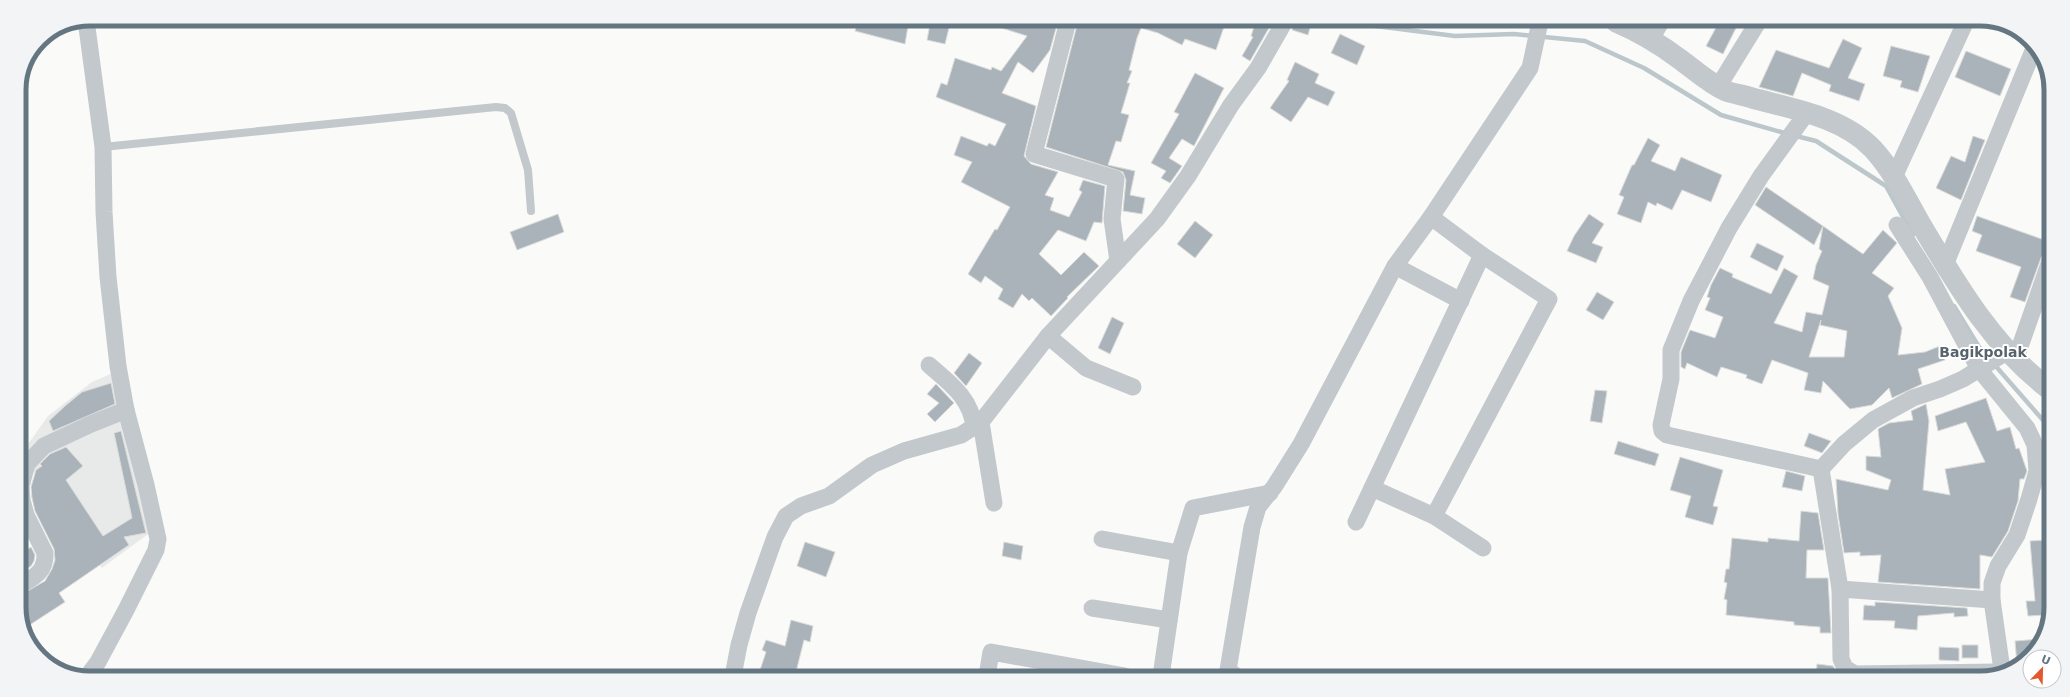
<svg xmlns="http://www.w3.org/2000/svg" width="2070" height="697" font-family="'DejaVu Sans',sans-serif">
<rect width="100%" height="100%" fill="#fafaf8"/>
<polygon fill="#e8e9e9" points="120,370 155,529 102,568 21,454 48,416 92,382"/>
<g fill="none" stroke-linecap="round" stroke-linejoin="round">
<g stroke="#bbc7cb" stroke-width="4.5">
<polyline points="1355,21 1368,25 1455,36 1514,34 1585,41 1644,68 1721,115 1788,134"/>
<polyline points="1796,136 1816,141 1886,186 1913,235"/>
<polyline points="1954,306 1979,347 2049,427"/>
</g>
</g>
<g fill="#aab3b9" stroke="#dcdcda" fill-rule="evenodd">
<polygon points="858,20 883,21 908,26 905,44 855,31"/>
<polygon points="989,21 1058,21 1050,50 1033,73 1018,62 1002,93 1036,106 1024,156 1031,164 1058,172 1045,195 1054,198 1050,210 1069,217 1082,192 1079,190 1083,180 1105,186 1102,223 1094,222 1086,241 1058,230 1039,254 1061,275 1084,252 1099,266 1067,297 1068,298 1051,316 1032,298 1029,301 1022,294 1013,308 998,299 1003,289 985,276 981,283 968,274 995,229 997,230 1010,207 961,182 972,162 954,155 961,136 987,146 989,143 995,146 1006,124 936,97 941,83 947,85 955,58 991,70 992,67 1001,71 1027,36 989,24"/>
<polygon points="1078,21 1119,21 1129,26 1130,21 1226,21 1216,50 1185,39 1182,45 1158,33 1141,28 1137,38 1129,70 1132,71 1127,83 1130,83 1121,113 1129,115 1121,142 1116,141 1108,165 1135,171 1130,195 1145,198 1142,214 1123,211 1126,180 1123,172 1046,147"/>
<polygon points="1256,21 1273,21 1250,61 1242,56 1253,37 1251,36"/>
<polygon points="1295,21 1312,21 1308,35 1292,30"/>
<polygon points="1719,22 1739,22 1723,54 1706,46"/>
<polygon points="930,24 949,28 945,44 927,40"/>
<polygon points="1340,34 1365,46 1357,65 1331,53"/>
<polygon points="1843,39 1862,48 1848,78 1865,84 1859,101 1829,91 1831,85 1802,73 1793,96 1759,87 1776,50 1829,68"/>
<polygon points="1891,46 1930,56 1918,92 1900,87 1902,81 1883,76"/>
<polygon points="1966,51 2011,69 2000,96 1955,77"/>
<polygon points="1295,62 1319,74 1315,83 1335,92 1328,106 1308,97 1291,122 1270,108 1289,81 1287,80"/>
<polygon points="1195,73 1224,88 1194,146 1182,139 1169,158 1182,166 1170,183 1161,178 1166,171 1151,163 1179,114 1174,112"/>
<polygon points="1973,136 1985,140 1961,200 1936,188 1951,156 1965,162"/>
<polygon points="1648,138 1660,145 1651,161 1675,171 1681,157 1722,175 1711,202 1682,190 1672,210 1657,203 1656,206 1648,202 1641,223 1617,214 1624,197 1619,195 1632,165 1634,165"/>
<polygon points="1766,187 1823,226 1814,245 1755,205"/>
<polygon points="558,214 564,232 517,250 510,232"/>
<polygon points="1589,214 1604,224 1592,243 1603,247 1596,263 1567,251 1574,236"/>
<polygon points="1977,216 2050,242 2049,251 2044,253 2041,258 2025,302 2010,297 2021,267 1976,251 1982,235 1972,231"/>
<polygon points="1195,221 1213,235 1195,258 1177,244"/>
<path d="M1823,226L1863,254L1883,230L1897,243L1872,273L1894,288L1888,296L1902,328L1898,355L1925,352L1940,346L1945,360L1918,369L1922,384L1892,398L1889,388L1872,405L1850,409L1823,381L1821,393L1804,390L1808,373L1772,360L1762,384L1746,378L1747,375L1721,367L1717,377L1687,363L1685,369L1681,367V352L1690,330L1715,338L1723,317L1705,310L1710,298L1707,297L1711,285L1720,268L1733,274L1732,277L1771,294L1784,268L1798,276L1774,323L1802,332L1806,312L1822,315L1829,286L1813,279L1816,265L1822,251L1819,249ZM1821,320L1820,325L1847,331L1844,357H1809Z"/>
<polygon points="1757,243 1784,256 1777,271 1750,257"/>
<polygon points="1597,292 1614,302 1603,320 1586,310"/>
<polygon points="1112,317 1124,323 1110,354 1098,348"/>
<polygon points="969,353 982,363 966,386 954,373"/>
<polygon points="111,383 115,404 53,431 49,421 65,406 82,392"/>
<polygon points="936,384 954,403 935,422 927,414 939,403 927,394"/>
<polygon points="1595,390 1607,391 1602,423 1590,421"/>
<polygon points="1986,398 1997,431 2010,427 2016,449 2019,448 2027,471 2024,479 2020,479 2018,501 2008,531 1992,557 1980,555 1980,589 1878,582 1881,555 1860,556 1860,552 1844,553 1838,514 1836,479 1888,490 1891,480 1866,470 1866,456 1881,457 1878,429 1889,423 1913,420 1911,411 1926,404 1929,421 1923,490 1950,495 1945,469 1985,462 1966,422 1938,431 1935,416"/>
<polygon points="121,431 146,533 124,537 129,545 59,593 65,602 25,628 19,611 19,596 45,581 52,569 55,560 54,549 35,511 32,498 31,487 36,470 42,466 40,464 50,454 66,447 83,466 66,480 103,536 132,518 114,433"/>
<polygon points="1809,433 1831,441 1822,453 1804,446"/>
<polygon points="1618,441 1659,454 1655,466 1614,454"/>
<polygon points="1680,457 1723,470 1713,506 1718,507 1713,525 1685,517 1691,496 1670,490"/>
<polygon points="1786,471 1805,476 1802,491 1782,487"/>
<polygon points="1801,511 1818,513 1824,550 1807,550 1806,578 1828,578 1831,633 1820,633 1820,627 1794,625 1794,622 1726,615 1727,600 1724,599 1727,583 1724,582 1726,569 1729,569 1732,538 1768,542 1768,538 1799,541"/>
<polygon points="2045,540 2048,567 2047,615 2028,616 2026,601 2035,601 2030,541"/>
<polygon points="805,542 835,552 826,577 797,566"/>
<polygon points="1004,542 1023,546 1021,560 1002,556"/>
<polygon points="31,547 35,555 34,561 31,566 19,574 19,555"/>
<polygon points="1875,602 1967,608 1968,616 1954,617 1954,613 1918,616 1917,630 1894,628 1895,621 1863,620 1864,605 1875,606"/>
<polygon points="791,620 813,626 810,642 804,640 795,676 758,676 766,652 762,650 766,640 785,646"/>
<polygon points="2040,639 2023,663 2017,665 2015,641"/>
<rect x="1962" y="645" width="16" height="13"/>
<polygon points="1939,647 1959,648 1959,661 1939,660"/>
<polygon points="1817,664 1833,666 1838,674 1837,678 1816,678"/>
</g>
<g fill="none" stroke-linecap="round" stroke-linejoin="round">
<polyline stroke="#c3c8cc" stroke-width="8" points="103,147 496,107 505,108 511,113 528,170 531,211"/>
<g stroke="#c3c8cc" stroke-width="17">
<polyline points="86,20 103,147 104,212 108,277 118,366 126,410 146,485 158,539 156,550 126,610 98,662 89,674"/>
<polyline points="1068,21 1034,154 1116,179 1112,219 1118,261"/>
<polyline points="1651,39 1661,22"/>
<polyline points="1718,87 1758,22"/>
<polyline points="1806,114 1761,176 1729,228 1691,301 1671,350 1671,379 1661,425 1662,431 1667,435 1821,469"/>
<polyline points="1894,177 1965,23"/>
<polyline points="1431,217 1482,255 1549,299 1434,516"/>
<polyline points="1897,225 1930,277 1979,369 2027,428 2035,445 2037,471 2029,499 2017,535 1998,566 1992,583 1992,600 2002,670"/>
<polyline points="1945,265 2035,46"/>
<polyline points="1395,266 1461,301"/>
<polyline points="1048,336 1086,368 1133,387"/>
<polyline points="2016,358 2050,261"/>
<path d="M929,365C950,383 972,399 974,428"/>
<polyline points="981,422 994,503"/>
<polyline points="1372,488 1434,516 1483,548"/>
<polyline points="1356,522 1482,255"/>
<polyline points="1102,539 1179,553"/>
<path d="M19,586C34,577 46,572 45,553L26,515L22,500L21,486L27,464L44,446L91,424L126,410"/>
<polyline points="1840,589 1992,600"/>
<polyline points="1092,608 1169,620"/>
<polyline points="1996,672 1855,674 1845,668 1841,659 1840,589 1821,469 1844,444 1873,420 1913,398 1940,389 1963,379 2008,351"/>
<polyline points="733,676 739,645 748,613 775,537 786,516 801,506 829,496 872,465 904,451 961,435 981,422 1048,336 1157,219 1188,176 1231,105 1258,68 1285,21"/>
<polyline points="987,676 991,652 1125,676"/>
<polyline points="1161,676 1179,553 1193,508 1270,493"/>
<polyline points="1237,677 1228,670 1252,527 1258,507 1274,487 1301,444 1395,266 1431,217 1530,68 1540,22"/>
</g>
<path stroke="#c3c8cc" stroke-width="21" d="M1616,22C1640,32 1661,45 1681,60C1696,71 1709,83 1726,91C1734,94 1744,95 1752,98C1793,109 1843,117 1873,149C1893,171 1906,198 1920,223C1956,283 1992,346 2049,389"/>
</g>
<g text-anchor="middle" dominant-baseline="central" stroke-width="4" stroke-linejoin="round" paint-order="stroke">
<g font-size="14" font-weight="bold" fill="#57646e" stroke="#fff">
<text x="1983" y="352">Bagikpolak</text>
</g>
</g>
<path d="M0 0H2070V697H0ZM90 26H1980A64 64 0 0 1 2044 90V607A64 64 0 0 1 1980 671H90A64 64 0 0 1 26 607V90A64 64 0 0 1 90 26Z" fill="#f3f4f5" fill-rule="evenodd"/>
<path fill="none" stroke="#657683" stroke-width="5" d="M90 26H1980A64 64 0 0 1 2044 90V607A64 64 0 0 1 1980 671H90A64 64 0 0 1 26 607V90A64 64 0 0 1 90 26Z"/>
<g transform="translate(2042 669) rotate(23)"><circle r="19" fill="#ffffff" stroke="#c1c8cd"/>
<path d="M0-3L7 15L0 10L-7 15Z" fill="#e4572e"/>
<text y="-6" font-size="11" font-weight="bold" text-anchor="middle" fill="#657683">U</text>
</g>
</svg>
